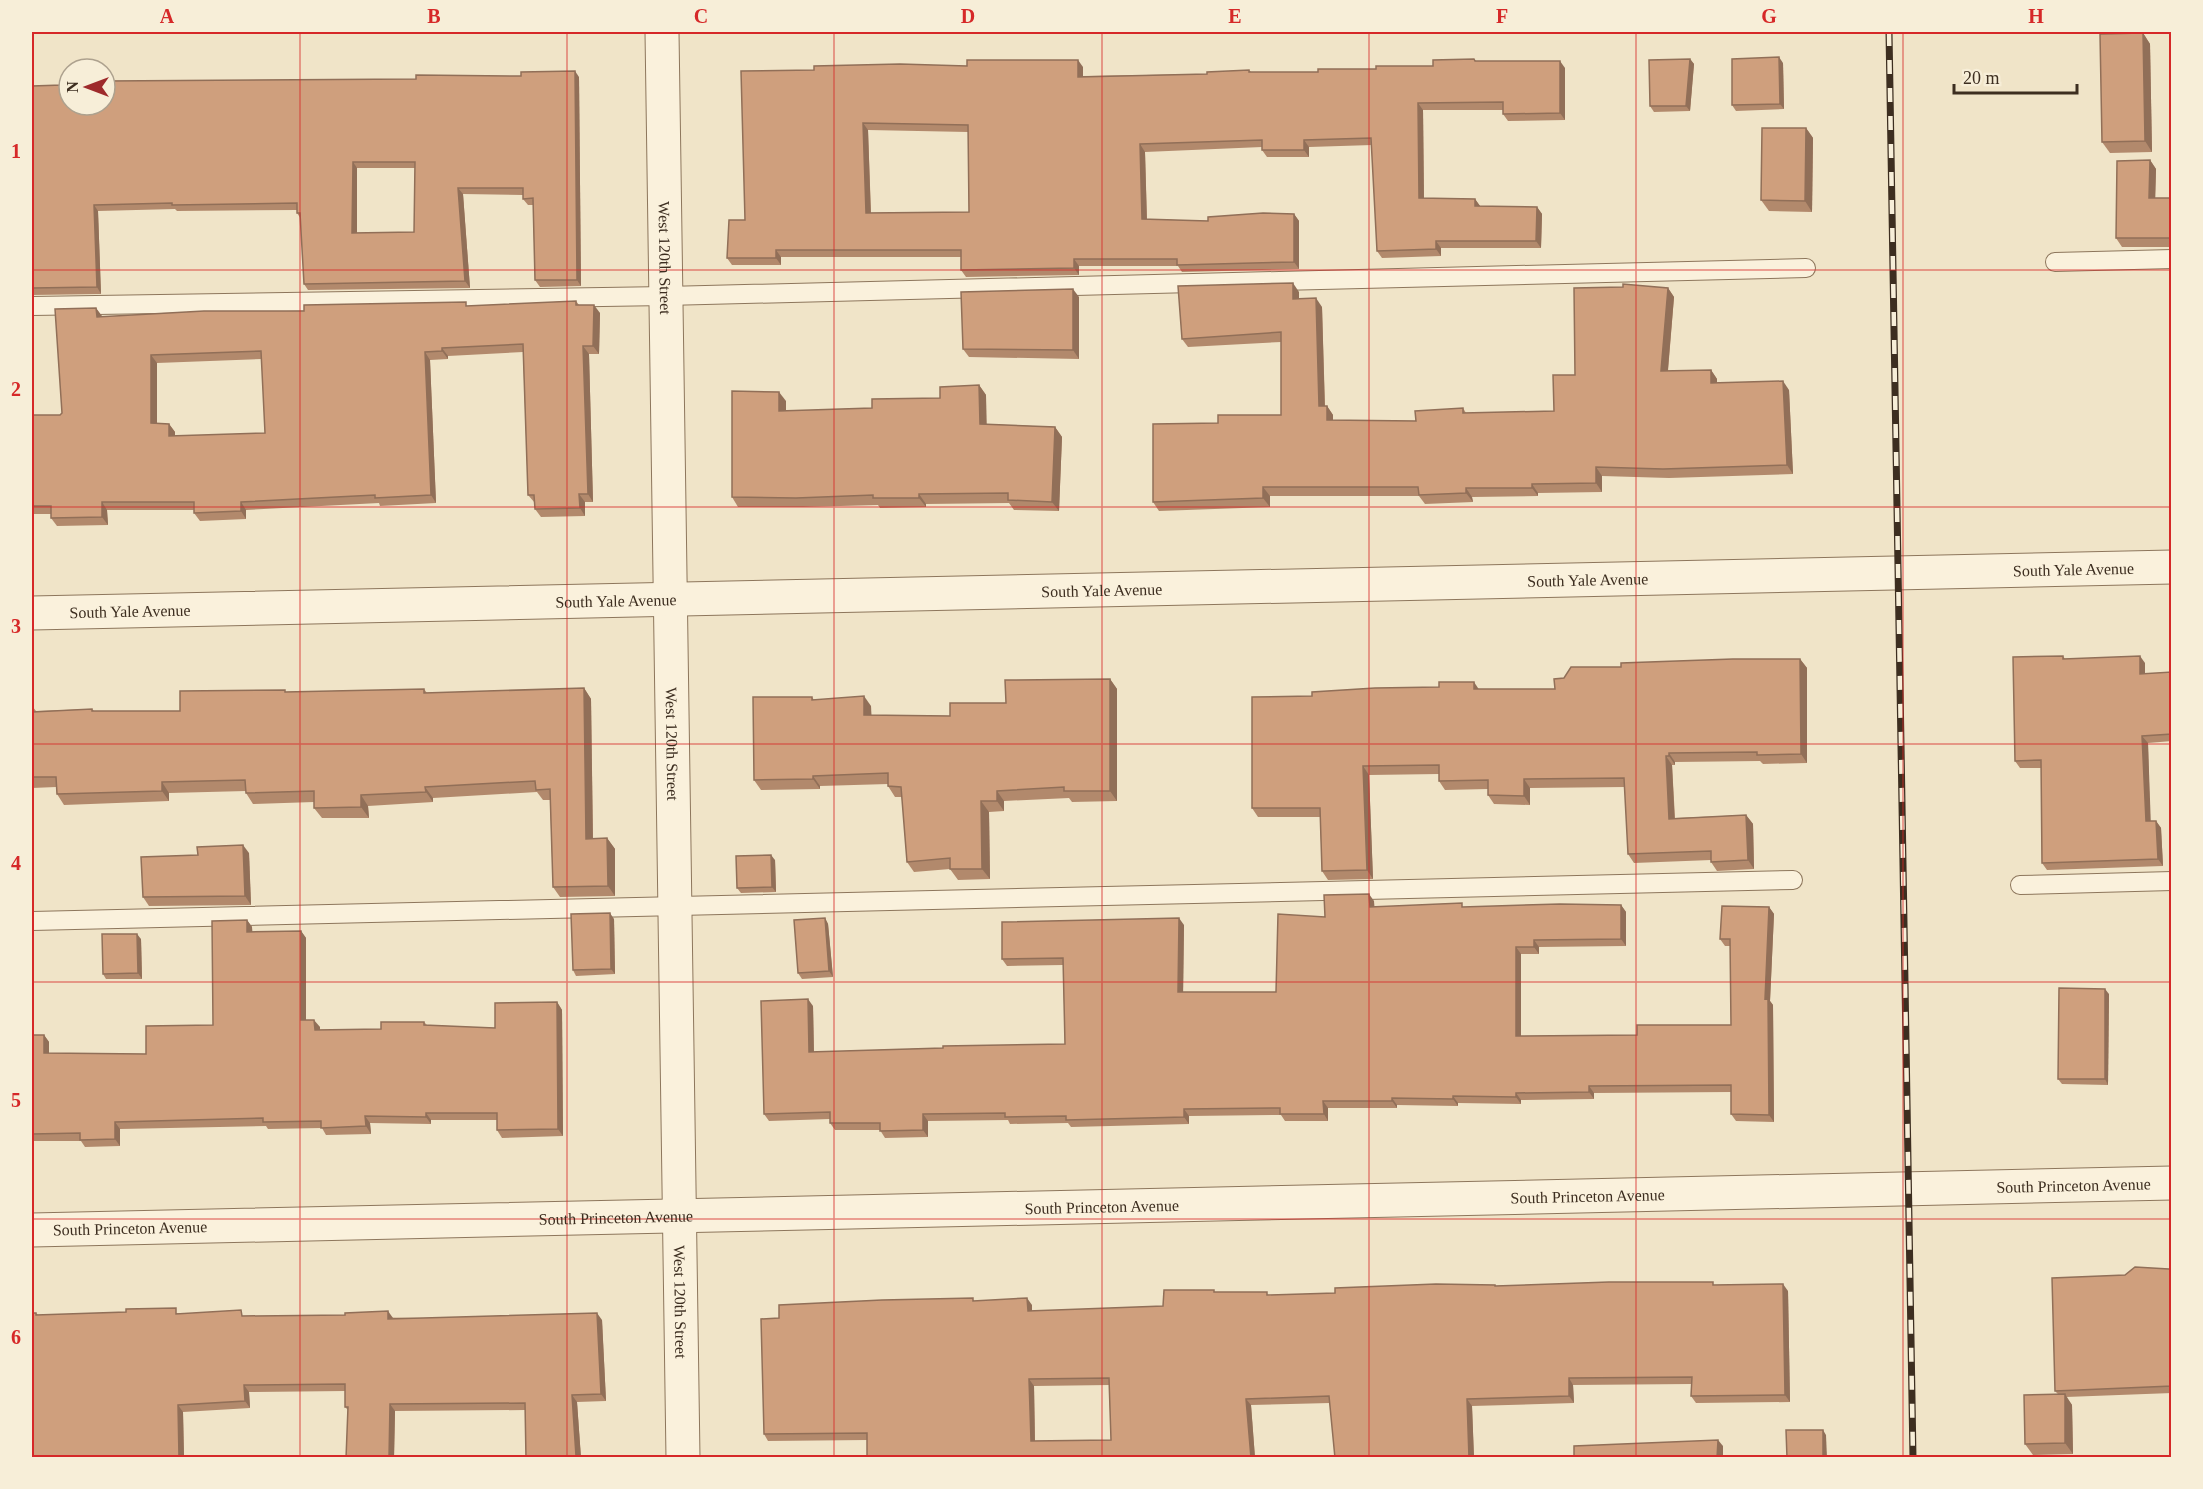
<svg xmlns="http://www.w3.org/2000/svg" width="2203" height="1489" font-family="'Times New Roman',serif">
<rect width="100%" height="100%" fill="#f0e4c8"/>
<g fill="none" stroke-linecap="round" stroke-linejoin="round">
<g stroke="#8d765c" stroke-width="20">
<g id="lane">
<polyline points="2055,262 2172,259"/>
<polyline points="32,306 666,296 1806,268"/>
<polyline points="2020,885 2172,881"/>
<polyline points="32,921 1793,880"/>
</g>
</g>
<g stroke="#8d765c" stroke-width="35">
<g id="street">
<path id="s1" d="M662,32L683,1458"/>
<path id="s2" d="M32,613L2172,567"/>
<path id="s3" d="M32,1230L2172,1183"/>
</g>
</g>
<use href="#lane" stroke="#faf1dc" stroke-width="18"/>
<use href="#street" stroke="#faf1dc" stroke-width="33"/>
<g stroke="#3d2e20" stroke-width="7">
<polyline id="rail" points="1889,32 1913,1458"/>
</g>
<use href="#rail" stroke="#f7eed8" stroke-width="4.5" stroke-dasharray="14" stroke-linecap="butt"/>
</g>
<g fill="#b2896c" fill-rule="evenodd">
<polygon points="2143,33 2150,44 2152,152 2110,153 2102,142"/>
<path d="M1474,59L1476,61L1565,68V120L1508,121L1503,114V110H1423L1424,198L1475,199L1480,206L1537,207L1542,214L1541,248H1441V256L1382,258L1377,251L1372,145L1309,147V157H1267L1262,150V147L1145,152L1147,219L1208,221L1294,214L1299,221V269L1182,272L1178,266H1079V275L966,277L961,270V257H781V265H732L727,258L814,70L967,66L1083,67V76L1207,74L1249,70L1251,72H1318L1433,66ZM868,130L968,132L969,212L871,213Z"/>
<polygon points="1690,59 1694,64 1690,111 1654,112 1650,106"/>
<polygon points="1783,63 1784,109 1736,111 1732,105"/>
<path d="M579,77L581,286L540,287L535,280L533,205H528L523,199V195L463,194L470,288L308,290L304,284L301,219L297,213V210L177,211L175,209L98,211L101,294L32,295V86ZM357,168H415L414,232L357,233Z"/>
<polygon points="1806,128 1813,138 1812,212 1769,211 1761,200"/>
<polygon points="2150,160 2156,169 2155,198 2172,198 2172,247 2122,247 2116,238"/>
<polygon points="1668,288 1674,297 1668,371 1711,370 1717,379 1717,383 1789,390 1793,474 1669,478 1602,476 1602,492 1538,493 1538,496 1472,497 1473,502 1425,504 1419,496 1270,496 1270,507 1159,511 1153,502 1218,423 1281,415 1281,342 1188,347 1182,339 1299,292 1299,299 1322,307 1325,406 1327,406 1333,415 1333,420 1416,421 1463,408 1466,413 1554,411 1575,375"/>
<polygon points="1079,297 1079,359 969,357 963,349"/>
<path d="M576,301L579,305L600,313L599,354H589L593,502H585V516L541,517L535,509V503L528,495L523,352L448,356V359L430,360L436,503L380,506L379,503L246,510V519L200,521L194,513V510H107L108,525L57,526L51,518V514H32V415H60L62,413L96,308L102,317L468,306ZM262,359L265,433L175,436V432L169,424H157V363Z"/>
<polygon points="979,385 986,395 986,424 1055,427 1062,437 1059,511 1014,510 1009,503 926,504 926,507 880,508 878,505 803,507 738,507 732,497 786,401 786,411 872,408 940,398"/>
<polygon points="2063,656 2065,659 2145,663 2145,674 2172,672 2172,741 2148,743 2150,821 2156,821 2161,828 2163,866 2047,870 2042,863 2041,768 2020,768 2015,761"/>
<polygon points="1800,659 1807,668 1807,763 1763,764 1760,761 1675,762 1675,765 1672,765 1675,818 1746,815 1753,824 1754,869 1717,871 1711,862 1711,860 1634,863 1628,854 1625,787 1530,788 1530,805 1494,804 1488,795 1488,789 1445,790 1439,781 1439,774 1369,775 1373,879 1328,880 1322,871 1320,817 1258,817 1252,808 1479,689 1555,689 1564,678 1621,667"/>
<polygon points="1110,679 1117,689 1117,801 1072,802 1069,798 1004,801 1004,811 989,812 990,879 958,880 950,869 914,872 907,862 902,797 895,797 888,786 888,784 820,786 820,789 761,790 754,780 812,697 814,700 871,706 871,715 950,716"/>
<polygon points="584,688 591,699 593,839 607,838 615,849 615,896 560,897 553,887 550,800 543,800 537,792 433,798 433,802 368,806 369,818 322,818 314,808 314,802 253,804 246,793 246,791 169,793 169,801 64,805 57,794 56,787 32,788 32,706 36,711 92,709 94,711 180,711 286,692 424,689 427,693"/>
<polygon points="249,853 251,905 149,906 143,897 198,855"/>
<polygon points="775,860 776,892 741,893 737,888"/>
<polygon points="1374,901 1374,907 1465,907 1621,905 1626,912 1626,946 1539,947 1539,954 1521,954 1521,1036 1637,1035 1731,1025 1730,946 1725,946 1720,939 1769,907 1774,914 1770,1001 1773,1005 1774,1122 1736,1121 1731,1114 1731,1092 1594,1093 1594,1099 1521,1100 1521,1104 1458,1103 1458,1106 1397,1105 1397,1108 1328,1108 1328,1121 1285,1121 1281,1115 1189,1116 1189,1124 1071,1127 1068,1123 1010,1124 1008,1120 928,1121 928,1137 885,1138 880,1130 835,1130 830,1123 830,1119 769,1121 764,1114 813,1006 814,1052 1065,1044 1063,965 1007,966 1002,959 1184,925 1183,992 1276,992 1325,917"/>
<polygon points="825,918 828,924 833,977 802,979 798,973"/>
<polygon points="614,919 615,974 576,976 573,970"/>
<polygon points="247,920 252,927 252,932 301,931 306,938 306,1020 320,1027 320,1030 381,1029 424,1022 427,1025 495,1028 557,1002 562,1010 563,1136 502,1138 497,1130 497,1120 431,1120 431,1124 370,1123 371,1134 326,1135 322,1128 268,1129 266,1126 120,1129 120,1146 85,1147 81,1141 32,1141 32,1035 44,1035 49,1042 49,1053 146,1054 213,1025"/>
<polygon points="141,939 142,979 106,979 103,974"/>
<polygon points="2109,994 2108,1085 2062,1084 2058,1079"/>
<polygon points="2172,1270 2172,1393 2066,1397 2072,1405 2073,1454 2033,1455 2025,1444 2058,1394 2055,1391 2125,1275"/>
<path d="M1495,1285L1496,1286L1715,1285L1788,1291L1790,1402L1696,1403L1691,1396V1384L1573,1385L1574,1403L1472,1406L1474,1458H1335L1330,1403L1251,1405L1255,1458L867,1440L768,1441L764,1434L779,1318L974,1301L1032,1305V1311L1163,1306L1216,1292L1270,1295L1335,1293ZM1109,1385L1111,1440L1035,1441L1034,1386Z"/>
<polygon points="36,1313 38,1315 180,1313 246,1316 602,1320 606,1401 577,1402 581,1458 526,1458 525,1410 395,1411 394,1458 346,1458 348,1410 345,1407 345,1391 249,1392 250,1408 183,1412 184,1458 32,1458"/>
</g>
<g fill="#916f58">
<polygon points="2143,33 2150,44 2152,152 2145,141"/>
<polygon points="1779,57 1783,63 1784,109 1780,104"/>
<polygon points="1690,59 1694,64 1690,111 1686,106"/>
<polygon points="1078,60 1083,67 1083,84 1078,77"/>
<polygon points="1560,61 1565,68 1565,120 1560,113"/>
<polygon points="575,71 579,77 581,286 577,280"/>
<polygon points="1418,103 1423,110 1424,205 1419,198"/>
<polygon points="863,123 868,130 871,220 866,213"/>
<polygon points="1806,128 1813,138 1812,212 1805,201"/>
<polygon points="1304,140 1309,147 1309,157 1304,150"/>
<polygon points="1140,144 1145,152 1147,226 1142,219"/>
<polygon points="2150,160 2156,169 2155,207 2149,198"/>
<polygon points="353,162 357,168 357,240 352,233"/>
<polygon points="458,188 463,194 470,288 465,281"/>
<polygon points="1475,199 1480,206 1480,213 1475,206"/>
<polygon points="94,205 98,211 101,294 97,287"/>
<polygon points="1537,207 1542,214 1541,248 1536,241"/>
<polygon points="1294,214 1299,221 1299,269 1294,262"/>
<polygon points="1436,241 1441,248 1441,256 1436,249"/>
<polygon points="776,250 781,257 781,265 776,258"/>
<polygon points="1074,259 1079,266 1079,275 1074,268"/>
<polygon points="1293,283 1299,292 1299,308 1293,299"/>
<polygon points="1668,288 1674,297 1667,380 1661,371"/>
<polygon points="1073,289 1079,297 1079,359 1073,350"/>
<polygon points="1316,298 1322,307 1325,415 1319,406"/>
<polygon points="594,305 600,313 599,354 593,346"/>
<polygon points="96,308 102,316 102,325 97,317"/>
<polygon points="583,346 589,354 593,502 588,494"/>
<polygon points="442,348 448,356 448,359 442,351"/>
<polygon points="425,352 430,360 436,503 431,495"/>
<polygon points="151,355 157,363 157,431 151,423"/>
<polygon points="1711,370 1717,379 1717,392 1711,383"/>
<polygon points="1783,381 1789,390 1793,474 1787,465"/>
<polygon points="979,385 986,395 987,434 980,424"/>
<polygon points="779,392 786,401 786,421 779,411"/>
<polygon points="1327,406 1333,415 1333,429 1327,420"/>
<polygon points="169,424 175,432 175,444 169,436"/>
<polygon points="1055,427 1062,437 1059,511 1052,502"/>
<polygon points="1596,467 1602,476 1602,492 1596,483"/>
<polygon points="1532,484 1538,493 1538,496 1532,488"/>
<polygon points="1263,487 1270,496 1270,507 1263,498"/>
<polygon points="1466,488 1472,497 1473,502 1466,493"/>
<polygon points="579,494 585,502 585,516 580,508"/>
<polygon points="919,494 926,504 926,507 919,498"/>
<polygon points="102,502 107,510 108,525 102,517"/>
<polygon points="241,502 246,510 246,519 241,511"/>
<polygon points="2140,656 2145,663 2145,682 2140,674"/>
<polygon points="1800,659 1807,668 1807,763 1801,754"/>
<polygon points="1110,679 1117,689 1117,801 1110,791"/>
<polygon points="1474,682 1480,691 1474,689"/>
<polygon points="584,688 591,699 593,849 586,839"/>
<polygon points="864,696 871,706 872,725 864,715"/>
<polygon points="2142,736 2148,743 2151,828 2146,821"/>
<polygon points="1669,753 1675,762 1675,765 1669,756"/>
<polygon points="1666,756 1672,765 1675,827 1669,819"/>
<polygon points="1363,766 1369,775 1373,879 1367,870"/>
<polygon points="813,776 820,786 820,789 813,779"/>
<polygon points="1524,779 1530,788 1530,805 1524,796"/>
<polygon points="162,782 169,793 169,801 162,791"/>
<polygon points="425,787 433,798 433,802 426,792"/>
<polygon points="997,791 1004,801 1004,811 997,801"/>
<polygon points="361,795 368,806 369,818 361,807"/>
<polygon points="981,801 989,812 990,879 982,869"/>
<polygon points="1746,815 1753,824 1754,869 1748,860"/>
<polygon points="2156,821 2161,828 2163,866 2158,859"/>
<polygon points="607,838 615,849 615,896 608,886"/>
<polygon points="243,845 249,853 251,905 245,896"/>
<polygon points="771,855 775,860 776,892 772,887"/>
<polygon points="1369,894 1374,901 1375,914 1370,907"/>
<polygon points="1621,905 1626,912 1626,946 1621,939"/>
<polygon points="1769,907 1774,914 1770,1001 1773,1005 1774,1122 1769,1115 1765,999"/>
<polygon points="610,913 614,919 615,974 611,969"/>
<polygon points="825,918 828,924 833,977 829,971"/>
<polygon points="1179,918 1184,925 1183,999 1178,992"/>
<polygon points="247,920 252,927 253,939 247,932"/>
<polygon points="301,931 306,938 306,1027 301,1020"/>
<polygon points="137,934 141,939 142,979 138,973"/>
<polygon points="1534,940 1539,947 1539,954 1534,947"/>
<polygon points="1516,947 1521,954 1521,1043 1516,1036"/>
<polygon points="2105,989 2109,994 2108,1085 2105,1079"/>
<polygon points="808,999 813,1006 814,1059 809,1052"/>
<polygon points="557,1002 562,1010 563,1136 558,1129"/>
<polygon points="314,1020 320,1027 320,1037 315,1030"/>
<polygon points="44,1035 49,1042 49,1060 44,1053"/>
<polygon points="1589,1086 1594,1093 1594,1099 1589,1092"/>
<polygon points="1516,1093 1521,1100 1521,1104 1516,1097"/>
<polygon points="1453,1096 1458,1103 1458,1106 1453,1099"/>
<polygon points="1392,1098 1397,1105 1397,1108 1392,1101"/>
<polygon points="1323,1101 1328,1108 1328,1121 1324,1114"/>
<polygon points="1184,1109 1189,1116 1189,1124 1184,1117"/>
<polygon points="426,1113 431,1120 431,1124 426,1117"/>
<polygon points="923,1114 928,1121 928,1137 923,1130"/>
<polygon points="365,1116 370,1123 371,1134 366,1126"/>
<polygon points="115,1122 120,1129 120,1146 115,1139"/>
<polygon points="1783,1284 1788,1291 1790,1402 1785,1395"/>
<polygon points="1027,1298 1032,1305 1032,1318 1028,1311"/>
<polygon points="388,1311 393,1318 388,1319"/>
<polygon points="597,1313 602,1320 606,1401 601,1394"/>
<polygon points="1569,1378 1573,1385 1574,1403 1569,1396"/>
<polygon points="1029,1379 1034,1386 1035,1448 1031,1441"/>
<polygon points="244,1385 249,1392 250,1408 245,1401"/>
<polygon points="2065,1394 2072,1405 2073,1454 2065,1443"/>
<polygon points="572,1395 577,1402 581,1458 577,1458 576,1456"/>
<polygon points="1246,1399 1251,1405 1255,1458 1251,1458"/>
<polygon points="1467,1399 1472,1406 1474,1458 1469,1458"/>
<polygon points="390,1404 395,1411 394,1458 389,1458"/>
<polygon points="178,1405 183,1412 184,1458 179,1458"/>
<polygon points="1823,1430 1826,1435 1827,1458 1823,1458"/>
<polygon points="1718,1440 1723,1446 1723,1458 1717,1458"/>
</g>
<g fill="#cf9f7d" stroke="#916f58" stroke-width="1.5" fill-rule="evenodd">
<polygon points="2143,33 2145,141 2102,142 2100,34"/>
<polygon points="1779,57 1780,104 1732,105 1732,59"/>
<path d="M1474,59L1475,61H1560V113L1503,114V102L1418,103L1419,198L1475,199V206L1537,207L1536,241H1436V249L1377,251L1371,138L1304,140V150H1262V140L1140,144L1142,219L1208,221V217L1263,213L1294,214V262L1177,265V259H1074V268L961,270V250H776V258H727L729,220H745L741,71L814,70V66L900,64L967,66V60H1078V77L1207,74V72L1249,70V72H1318V69H1376V66H1433V60ZM863,123L968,125L969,212L866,213Z"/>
<polygon points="1690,59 1686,106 1650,106 1649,60"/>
<path d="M575,71L577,280H535L533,198L523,199V188H458L465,281L304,284L300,213H297V203L172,205V203L94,205L97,287L32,288V86L62,85V81H69V105H105V81L416,79V75L521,76V72ZM353,162H415L414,232L352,233Z"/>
<polygon points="1762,128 1806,128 1805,201 1761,200"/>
<polygon points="2150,160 2149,198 2172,198 2172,238 2116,238 2117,161"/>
<polygon points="1293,283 1293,299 1316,298 1319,406 1327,406 1327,420 1416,421 1415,411 1463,408 1463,413 1554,411 1553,375 1575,375 1574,288 1623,287 1623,284 1668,288 1661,371 1711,370 1711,383 1783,381 1787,465 1663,469 1596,467 1596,483 1532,484 1532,488 1466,488 1466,493 1419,495 1418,487 1263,487 1263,498 1153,502 1153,424 1218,423 1218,415 1281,415 1281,332 1182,339 1178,286"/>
<polygon points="1073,289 1073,350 963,349 961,292"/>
<path d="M576,301V305H594L593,346H583L588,494H579L580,508L535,509L534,495H528L523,344L442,348V351L425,352L431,495L375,498V495L336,497L241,502V511L194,513V502H102V517L51,518V506H32V415H60L62,413L55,309L96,308L97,317L204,311H304V305L466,302V306ZM261,351L265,433L169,436V424L151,423V355Z"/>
<polygon points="979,385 980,424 1055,427 1052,502 1008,500 1008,493 919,494 919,498 873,498 873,495 796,498 732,497 732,391 779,392 779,411 872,408 872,399 940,398 940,387"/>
<polygon points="2063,656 2063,659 2140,656 2140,674 2172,672 2172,734 2142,736 2146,821 2156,821 2158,859 2042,863 2041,760 2015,761 2013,657"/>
<polygon points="1733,659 1800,659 1801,754 1757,755 1757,752 1669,753 1669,756 1666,756 1669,819 1746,815 1748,860 1711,862 1711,851 1628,854 1624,778 1524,779 1524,796 1488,795 1488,780 1439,781 1439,765 1363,766 1367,870 1322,871 1320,808 1252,808 1252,697 1312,696 1312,692 1375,688 1439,687 1439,682 1474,682 1474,689 1555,689 1554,679 1564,678 1571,667 1621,667 1621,663"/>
<polygon points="1110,679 1110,791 1064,791 1064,787 997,791 997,801 981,801 982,869 950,869 950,858 907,862 901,787 888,786 888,773 813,776 813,779 754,780 753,697 812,697 812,700 864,696 864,715 950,716 950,703 1006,703 1005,680"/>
<polygon points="584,688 586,839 607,838 608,886 553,887 550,789 536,790 535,781 425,787 426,792 361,795 361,807 314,808 314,791 246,793 245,780 162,782 162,791 57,794 56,777 32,777 32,706 33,706 33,712 92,709 92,711 180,711 180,691 285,690 285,692 424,689 424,693"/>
<polygon points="243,845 245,896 143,897 141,857 198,855 197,847"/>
<polygon points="771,855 772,887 737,888 736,856"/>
<polygon points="1369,894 1370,907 1462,903 1462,907 1560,904 1621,905 1621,939 1534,940 1534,947 1516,947 1516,1036 1637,1035 1637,1025 1731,1025 1730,939 1720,939 1722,906 1769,907 1765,999 1768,998 1769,1115 1731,1114 1731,1085 1589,1086 1589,1092 1516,1093 1516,1097 1453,1096 1453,1099 1392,1098 1392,1101 1323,1101 1324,1114 1280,1114 1280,1108 1184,1109 1184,1117 1066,1120 1066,1116 1005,1117 1005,1113 923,1114 923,1130 880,1131 880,1123 830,1123 830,1112 764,1114 761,1001 808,999 809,1052 943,1048 943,1046 1065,1044 1063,958 1002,959 1002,922 1179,918 1178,992 1276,992 1278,914 1325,917 1324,895"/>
<polygon points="610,913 611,969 573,970 571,914"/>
<polygon points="825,918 829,971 798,973 794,920"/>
<polygon points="247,920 247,932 301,931 301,1020 314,1020 315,1030 381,1029 381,1022 424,1022 424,1025 495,1028 495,1003 557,1002 558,1129 497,1130 497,1113 426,1113 426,1117 365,1116 366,1126 321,1128 321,1121 263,1122 263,1118 115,1122 115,1139 80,1140 80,1133 32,1134 32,1035 44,1035 44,1053 146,1054 146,1026 213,1025 212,921"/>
<polygon points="102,934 137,934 138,973 103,974"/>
<polygon points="2059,988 2105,989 2105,1079 2058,1079"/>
<polygon points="2135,1267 2169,1269 2172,1270 2172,1386 2055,1391 2052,1278 2125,1275"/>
<path d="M1609,1282H1713V1285L1783,1284L1785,1395L1691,1396L1692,1377L1569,1378V1396L1467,1399L1469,1458H1335L1329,1396L1246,1399L1251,1458H867V1433L764,1434L761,1319L779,1318V1305L882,1300L973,1298V1301L1027,1298L1028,1311L1163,1306L1164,1290H1214V1292H1267V1295L1335,1293V1288L1436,1284L1495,1285V1286ZM1109,1378L1111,1440L1031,1441L1029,1379Z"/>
<polygon points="176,1308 176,1314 241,1310 242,1316 345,1315 345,1313 388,1311 388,1319 597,1313 601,1394 572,1395 576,1456 578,1456 578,1458 526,1458 525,1403 390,1404 389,1458 346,1458 348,1407 345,1407 345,1384 244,1385 245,1401 178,1405 179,1458 32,1458 32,1313 36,1313 36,1315 126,1312 126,1309"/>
<polygon points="2065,1394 2065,1443 2025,1444 2024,1395"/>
<polygon points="1786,1430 1823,1430 1823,1458 1787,1458"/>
<polygon points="1718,1440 1717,1458 1574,1458 1574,1446"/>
</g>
<path fill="none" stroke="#d62828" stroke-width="1.5" stroke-opacity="0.55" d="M300,32V1458M567,32V1458M834,32V1458M1102,32V1458M1369,32V1458M1636,32V1458M1903,32V1458M32,270H2172M32,507H2172M32,744H2172M32,982H2172M32,1219H2172"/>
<g text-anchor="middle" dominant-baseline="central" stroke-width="4.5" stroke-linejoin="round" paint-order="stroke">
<g font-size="16" fill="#3d2e20" stroke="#f7eed8">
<text stroke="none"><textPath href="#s1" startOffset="226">West 120th Street</textPath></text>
<text stroke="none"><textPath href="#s2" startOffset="2042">South Yale Avenue</textPath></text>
<text stroke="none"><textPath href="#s2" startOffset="1556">South Yale Avenue</textPath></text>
<text stroke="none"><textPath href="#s2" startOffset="1070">South Yale Avenue</textPath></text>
<text stroke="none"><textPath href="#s2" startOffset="584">South Yale Avenue</textPath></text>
<text stroke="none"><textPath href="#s2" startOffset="98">South Yale Avenue</textPath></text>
<text stroke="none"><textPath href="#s1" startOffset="712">West 120th Street</textPath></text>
<text stroke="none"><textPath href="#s3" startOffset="2042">South Princeton Avenue</textPath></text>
<text stroke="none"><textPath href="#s3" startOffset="1556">South Princeton Avenue</textPath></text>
<text stroke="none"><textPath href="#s3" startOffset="1070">South Princeton Avenue</textPath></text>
<text stroke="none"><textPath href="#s3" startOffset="584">South Princeton Avenue</textPath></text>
<text stroke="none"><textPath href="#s3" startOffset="98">South Princeton Avenue</textPath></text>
<text stroke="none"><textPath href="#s1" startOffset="1270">West 120th Street</textPath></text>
</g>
</g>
<rect width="2203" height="1489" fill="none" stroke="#f7eed8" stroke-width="66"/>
<g transform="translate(87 87) rotate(270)"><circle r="28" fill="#f7eed8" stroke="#ada18e" stroke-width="1.5"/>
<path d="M0-4.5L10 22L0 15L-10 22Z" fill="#9e2a2b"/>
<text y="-9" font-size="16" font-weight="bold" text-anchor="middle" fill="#3d2e20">N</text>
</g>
<path d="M1954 84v9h123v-9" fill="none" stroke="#3d2e20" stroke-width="3"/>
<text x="1963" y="84" font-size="18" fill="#3d2e20" stroke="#f7eed8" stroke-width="4.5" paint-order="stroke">20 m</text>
<rect x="33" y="33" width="2137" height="1423" fill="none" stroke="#d62828" stroke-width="2"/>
<g font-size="20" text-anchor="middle" font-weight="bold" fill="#d62828">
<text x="167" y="23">A</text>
<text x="434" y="23">B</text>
<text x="701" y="23">C</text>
<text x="968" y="23">D</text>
<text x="1235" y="23">E</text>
<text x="1502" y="23">F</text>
<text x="1769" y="23">G</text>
<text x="2036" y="23">H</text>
<text x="16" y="158">1</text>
<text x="16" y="396">2</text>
<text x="16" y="633">3</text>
<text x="16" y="870">4</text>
<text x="16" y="1107">5</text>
<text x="16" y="1344">6</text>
</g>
</svg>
